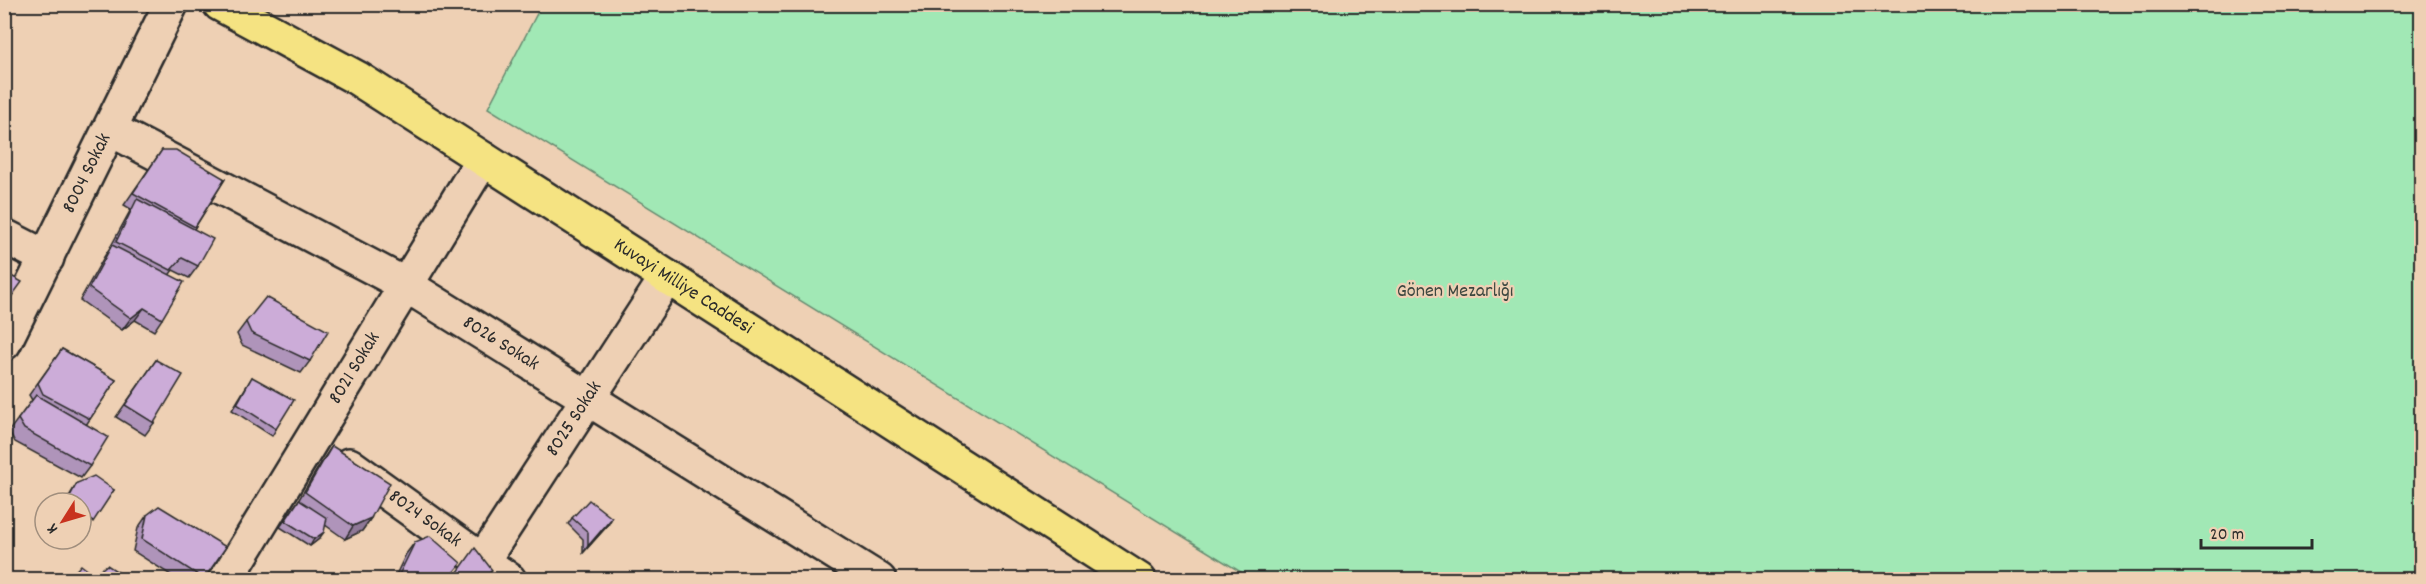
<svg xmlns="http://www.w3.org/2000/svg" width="2426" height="584" font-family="Dekko,sans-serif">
<rect width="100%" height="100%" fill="#eed0b4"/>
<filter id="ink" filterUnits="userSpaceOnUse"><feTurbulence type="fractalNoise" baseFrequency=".0167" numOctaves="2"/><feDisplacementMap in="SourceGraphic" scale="12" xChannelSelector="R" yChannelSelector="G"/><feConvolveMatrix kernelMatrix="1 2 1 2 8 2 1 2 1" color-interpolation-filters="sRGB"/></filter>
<g filter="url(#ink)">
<polygon fill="#a1e8b5" stroke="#668a70" stroke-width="1.5" points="542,4 2421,5 2421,579 1252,579 488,108"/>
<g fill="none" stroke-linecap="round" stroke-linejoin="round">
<g stroke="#2b2b2b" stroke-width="38">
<g id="minor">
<path id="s1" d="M110,129L406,285L879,580"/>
<polyline points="4,236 47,258"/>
<path id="s2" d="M4,343L171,4"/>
<path id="s3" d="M349,465L509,580"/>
<path id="s4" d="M483,560L667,277"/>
<path id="s5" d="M226,580L483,159"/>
</g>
</g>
<g stroke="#2b2b2b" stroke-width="38">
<g id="major">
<path id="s6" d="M220,4L357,78L1139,580"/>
</g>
</g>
<use href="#minor" stroke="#eed0b4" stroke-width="33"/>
<use href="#major" stroke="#f5e382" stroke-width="33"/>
</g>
<g fill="#af94ba" stroke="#2b2b2b" stroke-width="1.5">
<polygon points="162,150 225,179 194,229 198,266 189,278 173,270 170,274 162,319 154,331 135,320 122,330 80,300 104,257 111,246 131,209 124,205"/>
<polygon points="246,322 310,361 301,373 242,345 237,334"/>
<polygon points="62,349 116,380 86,425 90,466 81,478 15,442 9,431 32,400 29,395"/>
<polygon points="156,360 154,423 145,435 116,417"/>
<polygon points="252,377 276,429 272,436 232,410"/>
<polygon points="332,446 371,518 362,531 345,539 325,525 319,539 310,546 280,527 298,501 324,458"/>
<polygon points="77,483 114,490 88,528 81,523 81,503 65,503"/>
<polygon points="147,515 226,547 203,579 177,579 133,551 138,528"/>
<polygon points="572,518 608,525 583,553 583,539 568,524"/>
<polygon points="415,542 449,579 394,579 406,554"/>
</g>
<g fill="#8f7897" stroke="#2b2b2b" stroke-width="1.5">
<polygon points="144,308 135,320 122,330 131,318"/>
<polygon points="371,518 362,531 345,539 353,526"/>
<polygon points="612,518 608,525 583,553 588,546"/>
<polygon points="324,532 319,539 310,546 314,539"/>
</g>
<g fill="#ccacd8" stroke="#2b2b2b" stroke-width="1.5">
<polygon points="162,150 176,150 225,179 195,227 133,193"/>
<polygon points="137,199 213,239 198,266 182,258 171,270 116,242"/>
<polygon points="112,245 184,282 162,319 144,308 131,318 89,288"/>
<polygon points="4,272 22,282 4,307"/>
<polygon points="266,297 328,331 310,361 251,333 246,322"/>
<polygon points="62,349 116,380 90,419 43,394 38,383"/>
<polygon points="156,360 183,375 154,423 125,405"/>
<polygon points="252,377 294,400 276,429 237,404"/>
<polygon points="36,395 108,437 90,466 24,429 18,419"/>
<polygon points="332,446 390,483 371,518 353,526 305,492"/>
<polygon points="94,476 114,490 93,522 81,513 81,503 69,503 67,502 77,483"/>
<polygon points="299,500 327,518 324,532 314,539 285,521"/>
<polygon points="589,500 612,518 588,546 588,532 572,518"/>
<polygon points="159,506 226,547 204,579 142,539 147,515"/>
<polygon points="430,536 461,563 448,579 397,579 415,542"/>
<polygon points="475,548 492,570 485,579 453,579"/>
<polygon points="81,565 94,575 107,565 129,579 68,579"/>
<polygon points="254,572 268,579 250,579"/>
</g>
</g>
<g text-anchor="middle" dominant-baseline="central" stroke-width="4.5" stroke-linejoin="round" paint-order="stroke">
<g font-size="20" fill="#2b2b2b" stroke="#eed0b4">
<text stroke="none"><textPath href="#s2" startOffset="189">8004 Sokak</textPath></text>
<text stroke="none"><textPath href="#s6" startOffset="543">Kuvayi Milliye Caddesi</textPath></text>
<text stroke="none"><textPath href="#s1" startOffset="446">8026 Sokak</textPath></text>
<text stroke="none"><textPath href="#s5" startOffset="248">8021 Sokak</textPath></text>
<text stroke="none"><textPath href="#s4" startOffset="168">8025 Sokak</textPath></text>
<text stroke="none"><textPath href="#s3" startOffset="93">8024 Sokak</textPath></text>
</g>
<g font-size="20" fill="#3d4740" stroke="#eed0b4">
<text x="1455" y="292">Gönen Mezarlığı</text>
</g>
</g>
<rect width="2426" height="584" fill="none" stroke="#eed0b4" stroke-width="24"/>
<rect x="12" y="12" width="2402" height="560" fill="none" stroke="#2b2b2b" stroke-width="2" filter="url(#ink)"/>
<g transform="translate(63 521) rotate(233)"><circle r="28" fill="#eed0b4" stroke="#a08e7d" stroke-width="1.5"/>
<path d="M0-4.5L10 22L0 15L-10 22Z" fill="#c8321e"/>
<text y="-9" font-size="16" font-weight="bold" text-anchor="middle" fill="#2b2b2b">K</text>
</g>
<path d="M2201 539v9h111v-9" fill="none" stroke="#2b2b2b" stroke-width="3"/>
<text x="2210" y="539" font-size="18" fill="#2b2b2b" stroke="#eed0b4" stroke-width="4.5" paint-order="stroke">20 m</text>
</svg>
